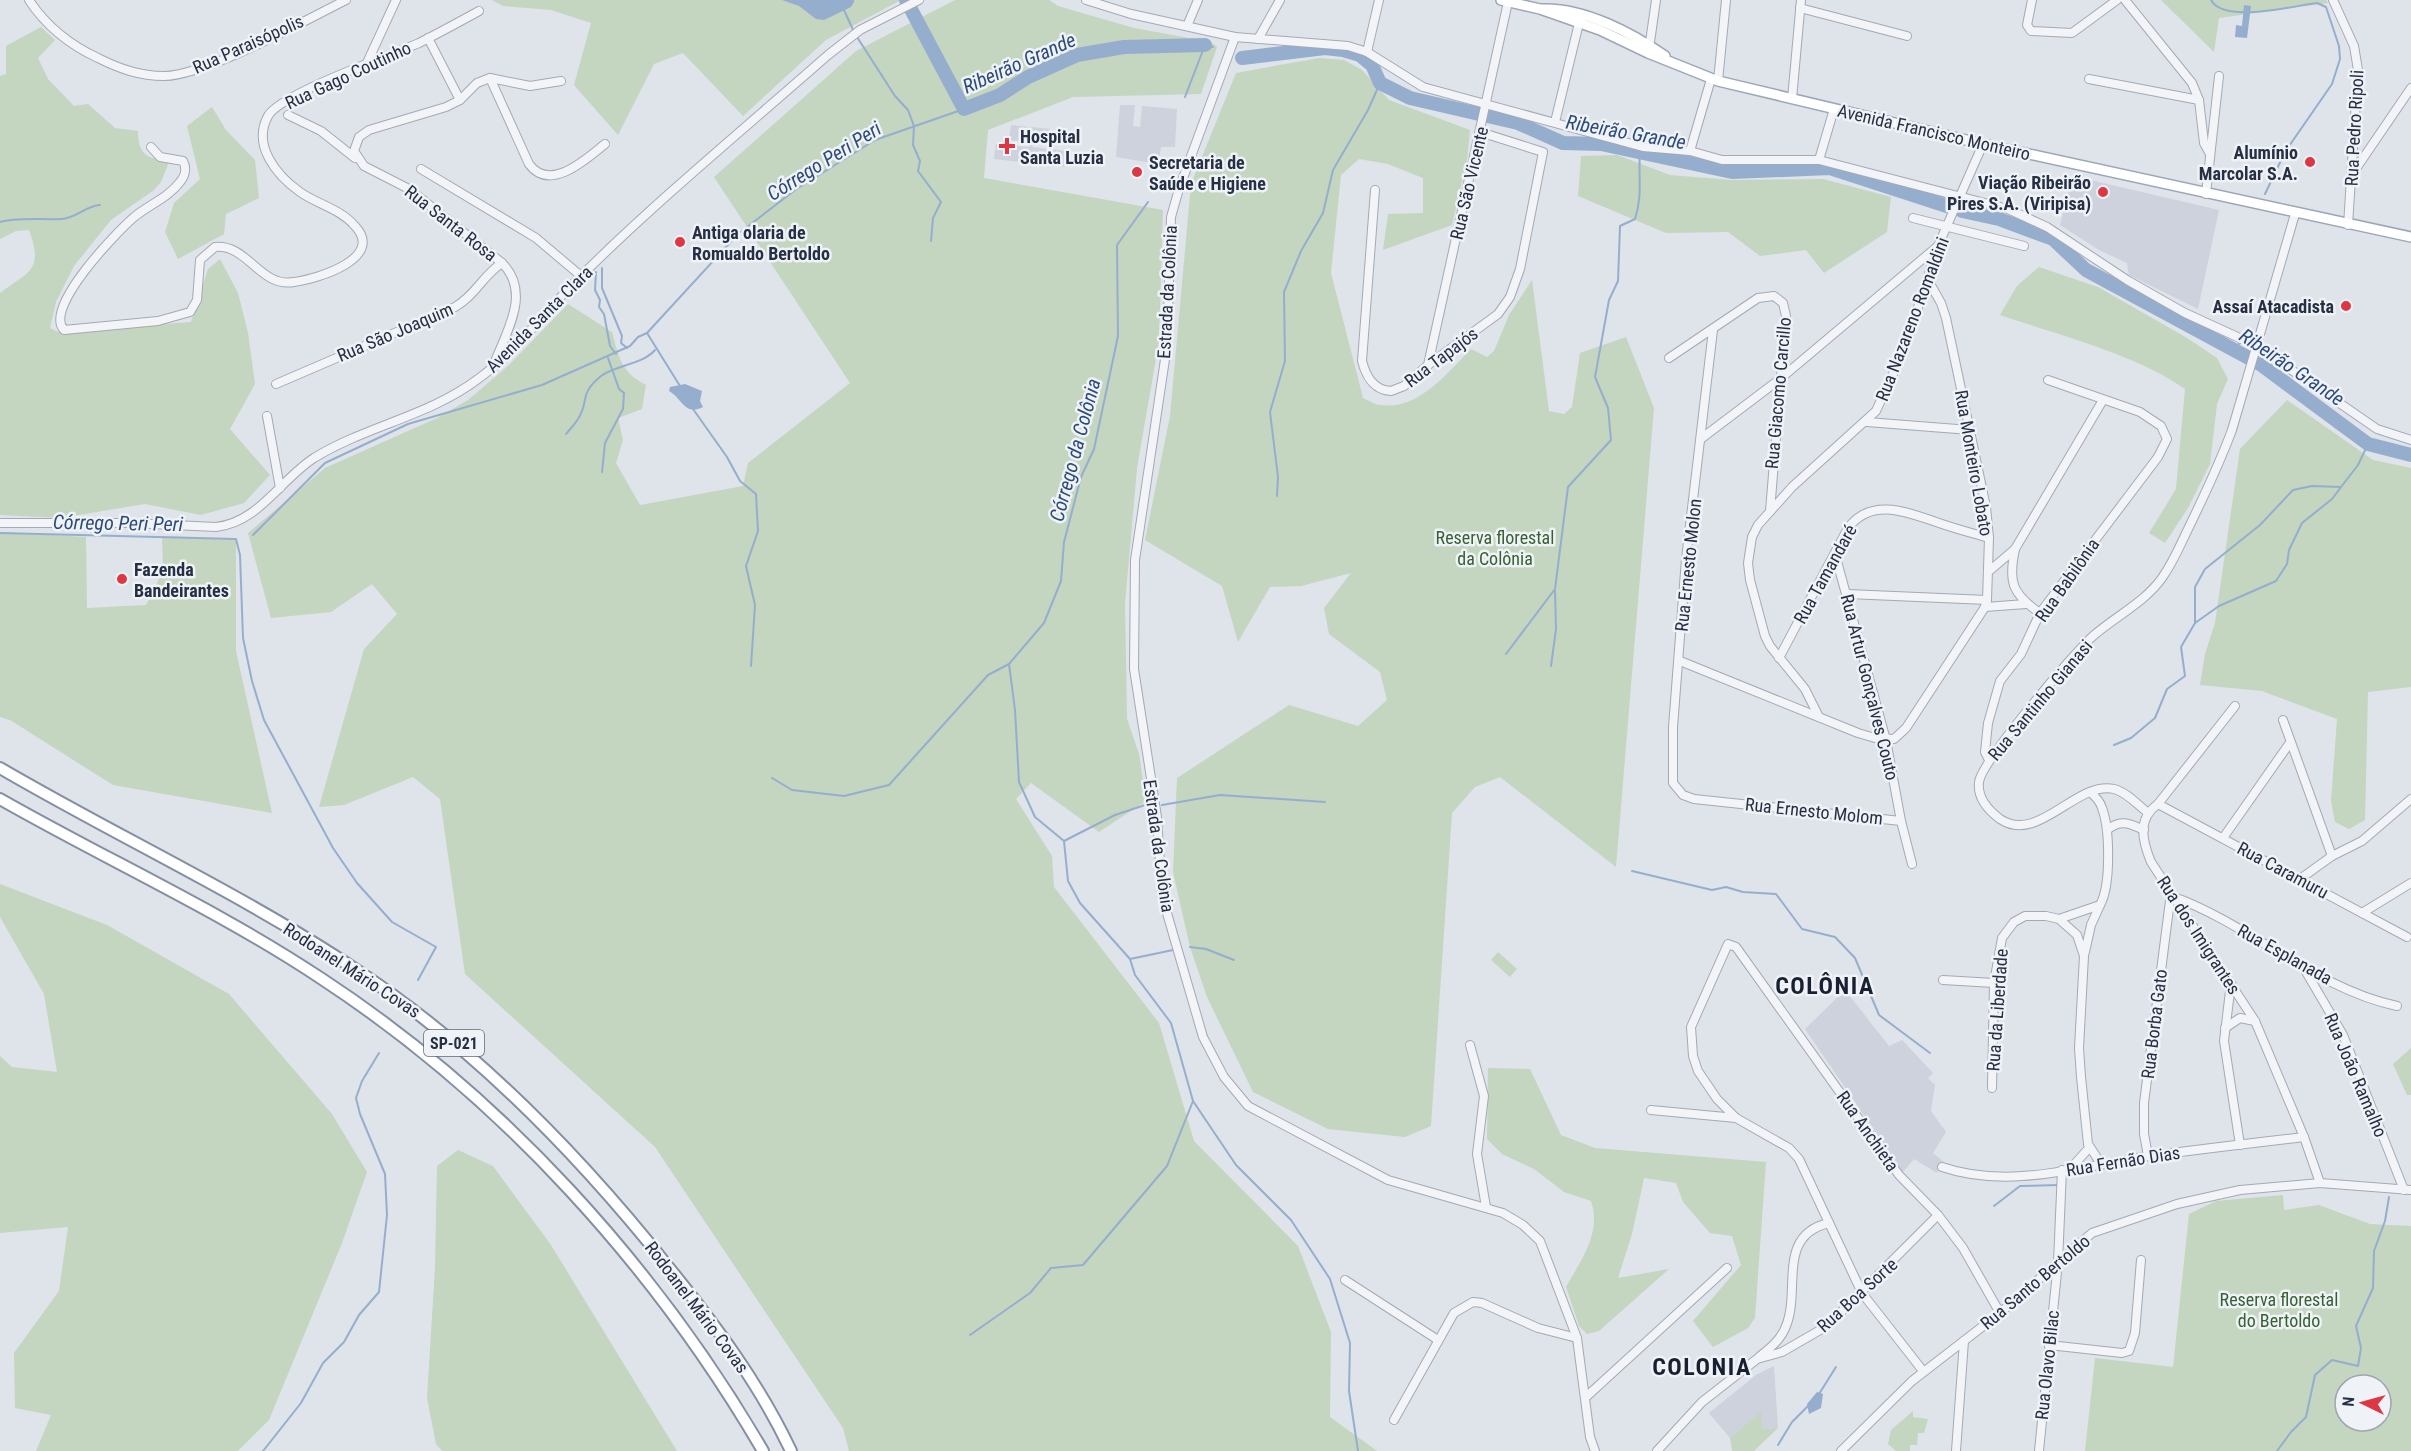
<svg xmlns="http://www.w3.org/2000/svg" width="2411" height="1451" font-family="'Roboto Condensed',sans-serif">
<rect width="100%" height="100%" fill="#dfe3ea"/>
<g fill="#cdd2dd">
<polygon points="1120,105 1135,105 1133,126 1140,127 1142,106 1177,109 1175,147 1161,147 1158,164 1116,157"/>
<polygon points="1011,125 1050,129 1049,144 1033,142 1032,147 1066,151 1065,167 994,159 996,144 1029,147 1029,142 1009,140"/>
<polygon points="2073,176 2219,210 2198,309 2129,275 2127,263 2099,250 2060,225"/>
<polygon points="1845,990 1889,1046 1902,1040 1933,1073 1928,1078 1935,1085 1931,1111 1946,1132 1933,1153 1944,1162 1937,1173 1914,1159 1903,1172 1805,1029"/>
<polygon points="1774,1366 1778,1428 1762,1429 1760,1413 1730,1438 1709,1413 1756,1375"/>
</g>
<g fill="#c4d5c0" fill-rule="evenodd">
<polygon points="492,0 901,0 826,40 743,116 683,53 654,64 618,135 574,85 591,23 551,10 503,6"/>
<path d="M955,0H1049L1058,6L1134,28L1211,42L1217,47L1201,94L1073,97L988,130L984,178L1163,210L1159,341L1137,468L1125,604L1127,719L1139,754L1146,801L1099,832L1031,783L1016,799L1052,856L1054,887L1159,1023L1194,1141L1298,1246L1331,1332L1330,1417L1377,1451H849L843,1428L655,1147L465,974L440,799L413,777L344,805L319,807L364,649L397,614L372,584L331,612L271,618L248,533L325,468L437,418L468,400L509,365L568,304L612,332C619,358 621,372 646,385L642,409L618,418L623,440L616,463L640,505L743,486L748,463L850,383L714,177L856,51Z"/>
<polygon points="2161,0 2326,0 2328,3 2219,18 2214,52"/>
<path d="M41,27L55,40L38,58L48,79L74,106L88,104L115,128L138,131C138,151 145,161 166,158L169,162L161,182L154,190L111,220L74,266L56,302L50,328L58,332L191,322L208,269L220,259L238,293L248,333L255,384L230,429L270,475L244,503L201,515L145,504L60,518L0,515V293C29,271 44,271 29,230L16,231L0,239V76L6,74V46Z"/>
<path d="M1319,58L1344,60L1362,70L1389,100L1470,130L1467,160L1452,225L1383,250L1388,214L1423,213V178L1388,164L1359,159L1341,175L1331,273L1363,398C1368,400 1375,405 1381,405C1418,411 1448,372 1471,349L1487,357L1494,351L1509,315L1532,280L1549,411L1564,414L1572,407L1580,353L1626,337L1654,408L1616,867L1500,777L1475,787L1452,813L1431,1126L1405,1137L1328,1129L1253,1092L1207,997L1190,947L1173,872L1177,778L1289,705L1358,726L1387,700L1380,672L1329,634L1324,608L1351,573L1301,586L1270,587L1238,642L1222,586L1145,540L1170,416L1191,184L1236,73Z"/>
<polygon points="212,107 226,130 255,160 259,198 226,214 224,234 178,259 165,232 174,203 200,179 187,126"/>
<polygon points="1617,155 1670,175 1731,180 1823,179 1891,197 1887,232 1824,273 1806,250 1760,256 1728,232 1666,233 1578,196 1581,156"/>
<path d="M2039,267L2098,287L2187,338L2217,358L2228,379L2217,404L2210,464L2188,508L2165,543L2149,533L2176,489L2185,389C2138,355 2056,334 2000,315L2017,286Z"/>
<polygon points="2287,400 2373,460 2411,468 2411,687 2368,692 2365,820 2349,829 2335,822 2331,801 2337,719 2262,691 2200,685 2205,654 2215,623 2240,449"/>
<polygon points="0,532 86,537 87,608 146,605 163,571 162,536 236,539 236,651 272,813 113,785 10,720 0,717"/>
<polygon points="0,884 107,925 229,994 332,1114 367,1172 342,1243 269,1420 238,1451 36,1451 51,1415 15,1408 14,1353 59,1291 68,1227 0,1233 0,1056 12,1067 57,1072 44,994 0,917"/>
<polygon points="1498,952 1517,969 1510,977 1491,960"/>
<polygon points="2411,1048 2411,1095 2407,1095 2393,1064"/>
<path d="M1488,1068L1530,1069L1561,1135L1595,1148L1766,1162L1755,1318L1748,1328L1713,1347L1693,1321L1741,1265L1732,1236L1710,1233L1683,1202L1676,1183L1644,1178L1632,1234L1618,1278L1669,1269L1599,1331L1587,1334L1579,1326L1566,1287C1581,1260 1602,1233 1591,1201L1564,1192L1534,1169L1502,1154L1487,1139Z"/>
<polygon points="458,1150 493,1166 551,1245 677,1451 442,1451 436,1444 427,1398 435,1268 437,1166"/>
<path d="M2283,1195L2284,1210L2319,1205L2370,1224L2411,1226V1451H2085L2095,1358L2173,1367L2189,1214L2216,1201ZM2345,1385H2381V1421H2345Z"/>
<polygon points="1913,1411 1913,1417 1928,1419 1924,1433 1918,1433 1917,1445 1910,1445 1910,1451 1913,1451 1896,1451 1888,1444 1891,1430"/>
<polygon points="1761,1412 1762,1429 1778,1428 1754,1451 1732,1451 1730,1438"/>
</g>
<g fill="#96aece">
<polygon points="782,0 854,0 854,2 851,7 824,20 816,19 799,6"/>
<polygon points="2244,5 2251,6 2247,38 2235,37 2236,25 2242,26"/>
<path d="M685,384L702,391L700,401L703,407C684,416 683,399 669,391L670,387Z"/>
<polygon points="1817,1392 1823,1394 1821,1408 1809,1414 1807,1404"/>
</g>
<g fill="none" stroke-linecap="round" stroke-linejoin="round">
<g stroke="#96aece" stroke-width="2">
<path d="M2211,0C2224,24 2292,6 2317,3L2326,7L2339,46L2340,59L2332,84L2285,152L2265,194"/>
<polyline points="844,10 854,32"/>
<polyline points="857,37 895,96 908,110 914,126 913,145 920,161 918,171 941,202 933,218 931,241"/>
<polyline points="1185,97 1205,45 1213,47"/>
<path d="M0,222C16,217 44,220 61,219C77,218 85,206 100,205"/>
<polyline points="602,268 602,288 622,336 621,343 627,348"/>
<polyline points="596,272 595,290 600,300 599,307 604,314 610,346 616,354"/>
<polyline points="647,333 680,386"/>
<polyline points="2238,351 2239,341"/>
<polyline points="693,409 727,457 740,481 756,494 758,531 746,566 755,605 751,666"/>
<path d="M566,434C570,429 575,424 578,419C590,400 578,395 601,376C615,365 642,365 655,350"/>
<polyline points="602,472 605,443 623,409 624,393 619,389 608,358"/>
<polyline points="1277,496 1278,477 1270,412 1285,361 1284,292 1301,251 1323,213 1333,170 1368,110 1380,83"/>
<polyline points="0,533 236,539 240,555 243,638 252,681 264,720 333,848 357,883 392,922 436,947 418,980"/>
<polyline points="253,535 325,463 408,424 542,385 630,346 638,337 647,333 738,234 795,190 875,140 964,109"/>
<polyline points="2195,623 2219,606 2276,581 2287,564 2289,550 2302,523 2332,499 2341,487"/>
<path d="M1506,654L1555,589L1568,487L1611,440L1608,408L1595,377L1609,300L1618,281L1620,226L1635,219C1643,194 1638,178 1640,152"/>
<polyline points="1551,666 1556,629 1555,591"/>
<polyline points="2114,745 2131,738 2155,718 2167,689 2185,676 2181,647 2195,623 2195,587 2205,569 2260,525 2293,490 2312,486 2341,487 2358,465 2368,444"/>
<polyline points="772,778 792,790 844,796 889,785 988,675 1009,664 1044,623 1061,581 1064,542 1081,477 1094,449 1118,336 1117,245 1148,202"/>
<polyline points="1162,805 1220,795 1325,802"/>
<polyline points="1064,841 1115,815 1148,804"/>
<polyline points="1632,871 1712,890 1726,887 1743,892 1776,894 1802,929 1835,937 1855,958 1879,1015 1930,1053"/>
<polyline points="1190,947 1206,949 1234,960"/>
<polyline points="1130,959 1173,950"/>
<polyline points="1193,1101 1236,1165 1291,1220 1330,1279 1350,1343 1349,1391 1358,1451"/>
<polyline points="1994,1206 2020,1186 2058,1185"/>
<polyline points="970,1335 1030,1293 1051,1268 1083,1265 1167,1166 1193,1101 1171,1023 1135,975 1130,959 1080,903 1068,881 1064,841 1035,817 1019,782 1015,710 1009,664"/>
<polyline points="1819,1394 1836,1367"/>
<polyline points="1778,1445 1792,1422 1809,1405"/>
<polyline points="263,1451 301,1403 323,1363 344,1342 359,1315 379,1292 387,1215 385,1174 360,1114 356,1098 362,1081 379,1053"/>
<polyline points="2277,1451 2291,1432 2306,1417 2315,1375 2332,1360 2358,1366 2361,1348 2356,1326 2373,1288 2374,1251 2385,1221 2389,1197"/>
</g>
<g stroke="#96aece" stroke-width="14">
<polyline points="906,0 964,109 1000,95 1028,77 1077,55 1124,47 1205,45"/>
<polyline points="1242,58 1325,48 1343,50 1360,55 1372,65 1380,83 1410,98 1518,123 1563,143 1601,144 1732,172 1830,168 1950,207"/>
<polyline points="1962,211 1999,219 2053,239 2086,270 2260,364 2368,444 2411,455"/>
</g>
<g stroke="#a4a9b5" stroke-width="10">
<g id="minor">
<path d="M29,0C46,26 70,45 98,58C120,69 140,76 164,76C207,75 304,21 346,0"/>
<polyline points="1086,0 1131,14 1235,37 1348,46 1367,52 1423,87 1643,147 1690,151 1722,160 1819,160 2008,209 2047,227 2127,280 2185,313 2257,346 2377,429 2411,440"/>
<polyline points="2032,0 2027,25 2031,31 2072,33 2117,0"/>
<polyline points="2333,0 2354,46 2358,70 2348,225"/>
<polyline points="1800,8 1907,36"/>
<polyline points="1187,26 1198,0"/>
<polyline points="1235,37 1179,189 1171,217 1167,346 1135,560 1134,669 1157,817 1162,896 1203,1037 1224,1077 1248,1106 1388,1180 1503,1213 1523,1225 1540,1241 1577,1338 1590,1437 1595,1451"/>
<path d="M428,38L460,100L446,107L369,130L359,137L354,151L364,166L409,189L502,263C532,293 506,332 494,364"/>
<polyline points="1258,39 1280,0"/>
<polyline points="1649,49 1656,0"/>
<polyline points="1367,52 1379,0"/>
<polyline points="366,65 396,0"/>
<polyline points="490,78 530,86 561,81"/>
<polyline points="2089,79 2199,100 2192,83 2125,0"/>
<polyline points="1718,81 1726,0"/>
<polyline points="1792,99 1801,0"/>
<path d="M460,100L477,83L490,78L529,164C550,193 586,159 605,144"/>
<polyline points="2199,100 2204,143 2210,154"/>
<polyline points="288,115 321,131 355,158"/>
<polyline points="1555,122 1580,19"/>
<path d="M151,147L160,157L183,161C187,168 185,176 180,182C168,198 148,205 133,218C116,233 43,308 64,330L158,321L190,312L197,300L200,260L215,247C248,244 260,288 294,282C317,279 387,258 354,225C340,209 317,204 300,192C276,175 252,145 268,116C280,94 391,55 419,43C439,33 459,22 479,11"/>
<polyline points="1690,151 1711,79"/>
<polyline points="1819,160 1834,109"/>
<polyline points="421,169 536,238 581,276"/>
<polyline points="2353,173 2411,88"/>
<path d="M1375,190L1362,361C1366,376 1373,390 1391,391L1404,386L1428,365L1498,314L1510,297L1520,269L1543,152L1480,132"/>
<polyline points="2206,194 2219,76"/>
<polyline points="1913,218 2024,246"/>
<polyline points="1713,330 1686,559 1673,727 1673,783 1683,795 1694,799 1901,821 1912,864"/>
<polyline points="1669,358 1758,298 1774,296 1783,303 1786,316 1770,511"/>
<polyline points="1428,365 1508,2"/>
<path d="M276,384L455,307C476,295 483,275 502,263"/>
<polyline points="267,416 280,488"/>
<polyline points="1867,422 1970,430"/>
<polyline points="1702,438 1780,379 1938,246"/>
<path d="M0,523H131L216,527C259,522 280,480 314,458C366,426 429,416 478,379C517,351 546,310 581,276C659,199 745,128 828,55L860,30L919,0"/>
<path d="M2015,549C2008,582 2012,594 2040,613"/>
<polyline points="1835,554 1886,740 1901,821"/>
<polyline points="1988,572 2015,549 2103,400"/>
<polyline points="1848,594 1987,600"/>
<polyline points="1985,607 2026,604"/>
<path d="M1779,658L1848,528C1872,496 1909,513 1939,523C1956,529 1972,533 1989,538"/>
<polyline points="1680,661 1858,733 1875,738 1894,739 1906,728 1985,607 1987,600 1989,538 1986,507 1946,318 1941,303 1928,280"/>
<path d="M2235,706L2158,804C2137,819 2142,840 2151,862L2255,1021L2304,1137L2320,1183"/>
<polyline points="1819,717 1805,689 1770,646 1765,636 1750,580 1748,563 1752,537 1758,525 1792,487 1876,411 1904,350 1938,246 1983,144"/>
<polyline points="2283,720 2332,856"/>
<polyline points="1989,760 1985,752 1988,723 2000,681 2021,654 2040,613 2158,457 2167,439 2161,426 2140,412 2048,380"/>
<polyline points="2158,804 2407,937"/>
<path d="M2147,812C2137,804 2126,792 2114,789C2077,780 2038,845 2000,819C1988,810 1977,798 1979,782C1981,762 2074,653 2093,636C2116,616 2145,602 2162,578C2174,561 2181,543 2190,525C2205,494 2220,462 2232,430L2295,214"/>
<path d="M2107,830C2120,819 2129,823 2144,830"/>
<polyline points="2223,838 2289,744"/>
<polyline points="2300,879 2332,856 2362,841 2411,799"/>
<path d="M2174,897C2251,925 2316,989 2397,1006"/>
<polyline points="2362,913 2411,883"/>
<path d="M2059,919L2100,905C2111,886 2110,829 2102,808C2100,801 2096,797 2091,793"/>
<polyline points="2085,952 2091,925 2100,905"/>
<polyline points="2302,965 2343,1035 2404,1190"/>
<polyline points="1943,980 1994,983"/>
<polyline points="2231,983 2224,1041 2240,1145"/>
<polyline points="2225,1028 2240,1018 2255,1021"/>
<polyline points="1470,1045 1484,1096 1477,1154 1486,1207"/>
<polyline points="1992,1088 1994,983 2002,938 2014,922 2025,916 2046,916 2059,919 2077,935 2084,956 2079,1048 2081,1077 2088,1144 2101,1164"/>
<polyline points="1651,1110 1736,1118"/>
<polyline points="2148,1156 2144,1134 2144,1103 2171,893"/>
<path d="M1942,1167C2009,1190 2082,1166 2150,1156C2201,1149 2253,1143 2304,1137"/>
<polyline points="2071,1168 2089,1148"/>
<polyline points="1345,1280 1438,1340"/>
<polyline points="2049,1345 2122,1353 2129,1351 2135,1333 2141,1260"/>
<path d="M1759,1357C1770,1348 1781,1340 1786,1326C1801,1290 1776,1235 1829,1223"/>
<polyline points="1923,1371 1862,1293 1799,1159 1789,1148 1736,1118 1717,1099 1698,1071 1693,1056 1691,1027 1728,944 1736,947 1899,1175 1938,1215 1963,1248 2000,1313"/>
<polyline points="1586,1397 1727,1268"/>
<polyline points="1394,1420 1454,1313 1473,1302 1482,1303 1538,1328 1577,1338"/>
<polyline points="1657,1451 1702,1402 1757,1359 1782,1352 1827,1326 1938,1215"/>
<polyline points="1841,1451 1912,1381 2000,1313 2092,1233 2177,1204 2240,1190 2320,1183 2411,1190"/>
<polyline points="1956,1451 1964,1341"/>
<polyline points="2039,1451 2058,1262 2062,1170"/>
</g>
</g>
<g stroke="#9da6b7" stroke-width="12">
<g id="major">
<polyline points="1501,0 1540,9 1600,30 1648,53 1718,81 1983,144 2411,237"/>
<path d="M1542,9C1583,7 1632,33 1665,56"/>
</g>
</g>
<g stroke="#858fa3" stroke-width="14">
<g id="highway">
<path d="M0,768C118,837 244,895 358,971C478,1050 581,1157 670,1269C716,1326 760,1385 791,1451"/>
<path d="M0,799C107,860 220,911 322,979C502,1097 655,1266 763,1451"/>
</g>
</g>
<use href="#minor" stroke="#f3f4f8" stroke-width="8"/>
<use href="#major" stroke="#fff" stroke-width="9"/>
<use href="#highway" stroke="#fff" stroke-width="10"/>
</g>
<g fill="#dd3744" stroke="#eff2f7" stroke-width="2">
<path d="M1004 137h6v6h6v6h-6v6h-6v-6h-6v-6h6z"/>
<circle cx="2310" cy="162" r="6"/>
<circle cx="1137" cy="172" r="6"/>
<circle cx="2103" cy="192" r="6"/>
<circle cx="680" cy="242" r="6"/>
<circle cx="2346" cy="306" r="6"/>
<circle cx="122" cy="579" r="6"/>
</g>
<g text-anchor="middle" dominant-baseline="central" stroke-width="5" stroke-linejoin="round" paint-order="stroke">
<rect fill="#eff2f7" stroke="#626a7a" stroke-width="1.5" x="424" y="1030" width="60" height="26" rx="4.5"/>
<g font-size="16" font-weight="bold" fill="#262f44">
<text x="454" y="1043">SP-021</text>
</g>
<g font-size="18" fill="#262f44" stroke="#eff2f7">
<text transform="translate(248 44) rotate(-24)">Rua Paraisópolis</text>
<text transform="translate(348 75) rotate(-25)">Rua Gago Coutinho</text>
<text transform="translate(2354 128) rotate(-87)">Rua Pedro Ripoli</text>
<text transform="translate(1934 132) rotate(13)">Avenida Francisco Monteiro</text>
<text transform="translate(1469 183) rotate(-77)">Rua São Vicente</text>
<text transform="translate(451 223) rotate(38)">Rua Santa Rosa</text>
<text transform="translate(1167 292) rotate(-87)">Estrada da Colônia</text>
<text transform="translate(539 319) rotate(-45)">Avenida Santa Clara</text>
<text transform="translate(1912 319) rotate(-69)">Rua Nazareno Romaldini</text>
<text transform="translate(395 332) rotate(-23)">Rua São Joaquim</text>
<text transform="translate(1441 357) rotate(-37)">Rua Tapajós</text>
<text transform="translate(1778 393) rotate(-85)">Rua Giacomo Carcillo</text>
<text transform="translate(1974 463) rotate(80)">Rua Monteiro Lobato</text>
<text transform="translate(1688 565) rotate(-84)">Rua Ernesto Molon</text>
<text transform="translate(1825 574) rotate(-61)">Rua Tamandaré</text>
<text transform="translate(2067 580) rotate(-55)">Rua Babilônia</text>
<text transform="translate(1870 687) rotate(76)">Rua Artur Gonçalves Couto</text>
<text transform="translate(2040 700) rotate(-50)">Rua Santinho Gianasi</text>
<text transform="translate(1814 811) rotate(6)">Rua Ernesto Molom</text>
<text transform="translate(1159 846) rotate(82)">Estrada da Colônia</text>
<text transform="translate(2283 870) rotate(28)">Rua Caramuru</text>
<text transform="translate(2199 935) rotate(57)">Rua dos Imigrantes</text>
<text transform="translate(2285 954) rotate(29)">Rua Esplanada</text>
<text transform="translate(352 970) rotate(33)">Rodoanel Mário Covas</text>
<text transform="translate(1997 1010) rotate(-86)">Rua da Liberdade</text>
<text transform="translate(2154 1024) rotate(-83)">Rua Borba Gato</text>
<text transform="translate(2356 1075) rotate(67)">Rua João Ramalho</text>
<text transform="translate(1868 1131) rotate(55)">Rua Anchieta</text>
<text transform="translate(2123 1161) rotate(-9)">Rua Fernão Dias</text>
<text transform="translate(2035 1282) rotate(-40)">Rua Santo Bertoldo</text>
<text transform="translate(1857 1295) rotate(-42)">Rua Boa Sorte</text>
<text transform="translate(697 1307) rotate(53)">Rodoanel Mário Covas</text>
<text transform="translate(2047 1365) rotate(-84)">Rua Olavo Bilac</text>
</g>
<g font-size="18" font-weight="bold" fill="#262f44" stroke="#eff2f7" text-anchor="start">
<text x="1020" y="136">Hospital<tspan x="1020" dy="21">Santa Luzia</tspan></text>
<text x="2298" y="152" text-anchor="end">Alumínio<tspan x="2298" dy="21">Marcolar S.A.</tspan></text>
<text x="1149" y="162">Secretaria de<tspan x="1149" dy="21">Saúde e Higiene</tspan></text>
<text x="2091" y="182" text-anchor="end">Viação Ribeirão<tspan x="2091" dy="21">Pires S.A. (Viripisa)</tspan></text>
<text x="692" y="232">Antiga olaria de<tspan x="692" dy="21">Romualdo Bertoldo</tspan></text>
<text x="2334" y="306" text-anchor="end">Assaí Atacadista</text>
<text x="134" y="569">Fazenda<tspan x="134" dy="21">Bandeirantes</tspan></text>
</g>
<g font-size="18" fill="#386132" stroke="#eff2f7">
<text x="1495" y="537">Reserva florestal<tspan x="1495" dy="21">da Colônia</tspan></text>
<text x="2279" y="1299">Reserva florestal<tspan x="2279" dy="21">do Bertoldo</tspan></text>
</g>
<g font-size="20" font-style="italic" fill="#2c4a7c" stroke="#eff2f7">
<text transform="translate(1019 63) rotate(-24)">Ribeirão Grande</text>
<text transform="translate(1626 132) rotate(10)">Ribeirão Grande</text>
<text transform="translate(824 161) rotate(-32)">Córrego Peri Peri</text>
<text transform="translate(2292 367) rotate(34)">Ribeirão Grande</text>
<text transform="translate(1075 450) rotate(-75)">Córrego da Colônia</text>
<text transform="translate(118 523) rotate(1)">Córrego Peri Peri</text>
</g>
<g font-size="24" font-weight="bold" letter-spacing="1.5" fill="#192034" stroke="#eff2f7">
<text x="1825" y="986">COLÔNIA</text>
<text x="1702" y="1367">COLONIA</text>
</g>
</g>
<g transform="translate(2363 1403) rotate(275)"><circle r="28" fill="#eff2f7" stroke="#9fa4af" stroke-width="1.5"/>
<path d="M0-4.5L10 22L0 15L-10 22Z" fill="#dd3744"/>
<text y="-9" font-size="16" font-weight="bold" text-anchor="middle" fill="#262f44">N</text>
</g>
</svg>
